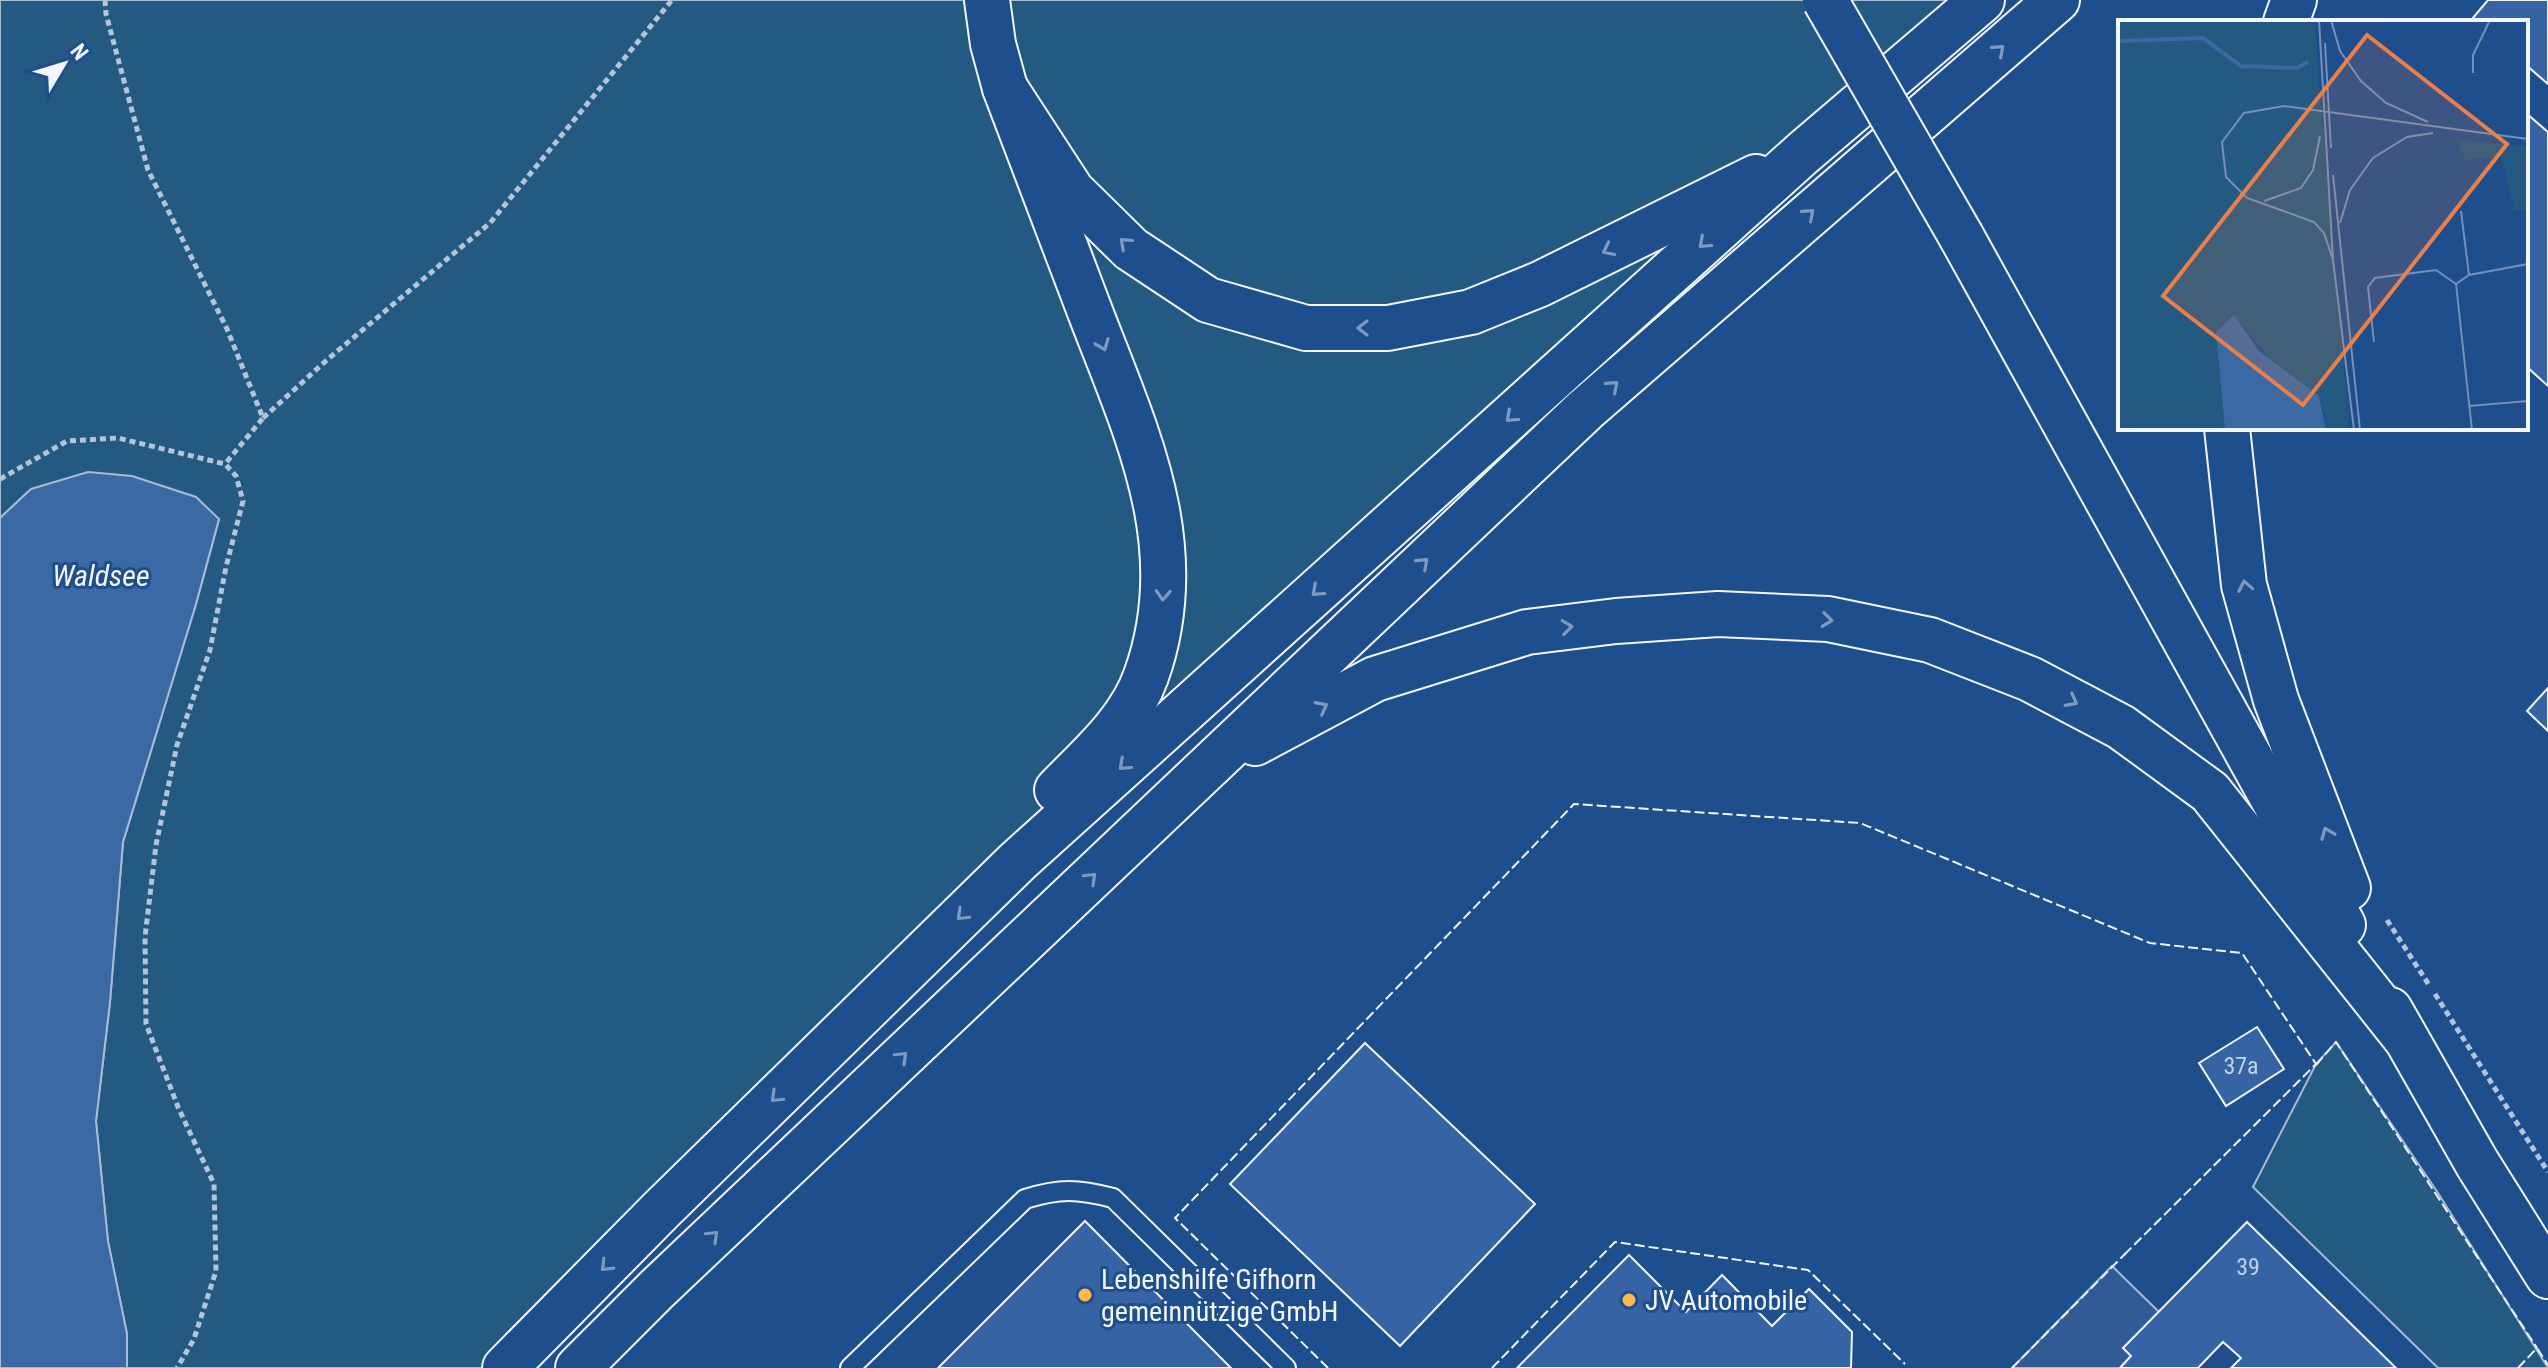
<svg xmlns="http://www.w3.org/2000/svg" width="2548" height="1368" font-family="'Roboto Condensed',sans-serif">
<rect width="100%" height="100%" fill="#1f4e8c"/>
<g fill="#245a82" stroke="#a8bbd7" stroke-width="2">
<polygon points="0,0 1962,0 494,1368 127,1368 127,1334 108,1242 96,1121 110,1002 123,842 196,604 219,519 31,489 0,518"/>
<polygon points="2336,1042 2438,1193 2548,1368 2438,1368 2253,1187 2316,1064"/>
</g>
<polygon fill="#305b95" stroke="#a8bbd7" stroke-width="2" points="2112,1266 2159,1312 2124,1348 2131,1356 2120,1368 2012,1368"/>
<polygon fill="#3b69a3" stroke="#a8bbd7" stroke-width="2" points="88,472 132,476 196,497 219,519 196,604 123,842 110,1002 96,1121 108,1241 127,1334 127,1368 0,1368 0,518 31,489"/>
<g fill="#3563a3" stroke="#f2f6ff" stroke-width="2">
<polygon points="2488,0 2548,0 2548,84 2526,65 2526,22 2475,22 2472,19"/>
<polygon points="2526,113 2548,132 2548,386 2526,366"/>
<polygon points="2548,688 2548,731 2527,711"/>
<polygon points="2257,1027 2284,1069 2226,1106 2199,1063"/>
<polygon points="1365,1043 1535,1204 1400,1346 1230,1184"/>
<polygon points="1085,1221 1231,1368 938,1368"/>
<polygon points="2247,1222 2396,1368 2231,1368 2241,1358 2223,1342 2198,1368 2120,1368 2131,1356 2123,1348"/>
<polygon points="1629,1255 1686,1312 1722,1275 1772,1326 1809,1289 1852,1332 1851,1368 1517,1368"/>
</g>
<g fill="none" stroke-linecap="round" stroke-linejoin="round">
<g stroke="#f2f6ff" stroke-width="22">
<path id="service" d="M850,1368L1025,1199C1060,1188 1078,1189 1113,1198L1286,1368"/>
</g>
<g stroke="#f2f6ff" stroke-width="48">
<g id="trunk">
<path d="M987,0L993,44L1005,88C1033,162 1061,236 1089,309C1135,430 1193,545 1146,676C1130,722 1090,756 1057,790"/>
<polyline points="2286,22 2294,0"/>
<polyline points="1005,88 1072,191 1131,249 1208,300 1306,328 1388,328 1471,312 1540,284 1756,177"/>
<polyline points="1961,236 2343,925"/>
<polyline points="2227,428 2244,585 2276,700 2348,888"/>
<polyline points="1255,743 1375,679 1527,632 1616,621 1718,614 1828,619 1930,640 2030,679 2121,727 2210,792 2404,1036"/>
<polyline points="2390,1010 2477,1163 2548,1276"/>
<polyline points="505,1368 661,1210 1018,861 1803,153 1982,0"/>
<polyline points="578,1368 657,1289 1585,410 2057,0"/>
</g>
</g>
<g stroke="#b3c4dc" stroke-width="5" stroke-dasharray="6 4" stroke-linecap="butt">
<polyline points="105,0 106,14 148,170 227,329 263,418 225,464"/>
<polyline points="263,418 328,359 490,223 672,0"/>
<polyline points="0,479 67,441 118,438 225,464 236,476 243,501 226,567 210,650 177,745 156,845 145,937 146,1024 178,1107 214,1184 216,1271 194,1339 177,1368"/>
<polyline points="2387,920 2429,985"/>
<polyline points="2435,994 2548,1172"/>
</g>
<use href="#service" stroke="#1f4e8c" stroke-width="18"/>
<use href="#trunk" stroke="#1f4e8c" stroke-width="44"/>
<g stroke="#f2f6ff" stroke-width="48" stroke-linecap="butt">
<polyline id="trunk-bridge" points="1825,0 1961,236"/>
</g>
<use href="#trunk-bridge" stroke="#1f4e8c" stroke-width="44"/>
<g stroke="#f2f6ff" stroke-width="2" stroke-dasharray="10 4" stroke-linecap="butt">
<polyline points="2316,1065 2336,1042 2537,1348"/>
<polyline points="1328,1368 1175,1218 1574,804 1860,823 2150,943 2242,953 2316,1064 2124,1255"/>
<polyline points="1492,1368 1615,1242 1808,1270 1905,1364"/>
<polyline points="2012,1368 2126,1253"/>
<polyline points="2518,1368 2537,1348 2548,1365"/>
</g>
</g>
<defs><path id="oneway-chevron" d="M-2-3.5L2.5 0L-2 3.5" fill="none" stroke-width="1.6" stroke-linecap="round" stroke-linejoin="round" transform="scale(2)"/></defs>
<g stroke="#7e9ac0">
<use href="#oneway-chevron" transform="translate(1999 50) rotate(-41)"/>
<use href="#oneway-chevron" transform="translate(1809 214) rotate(-41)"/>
<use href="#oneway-chevron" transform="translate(1125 243) rotate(-138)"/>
<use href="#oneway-chevron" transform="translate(1704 243) rotate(138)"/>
<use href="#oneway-chevron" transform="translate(1608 250) rotate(154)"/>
<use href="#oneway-chevron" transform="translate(1363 328) rotate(-180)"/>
<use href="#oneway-chevron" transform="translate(1103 345) rotate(69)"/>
<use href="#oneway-chevron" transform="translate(1613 386) rotate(-41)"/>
<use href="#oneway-chevron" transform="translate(1511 417) rotate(138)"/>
<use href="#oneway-chevron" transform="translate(1423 563) rotate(-43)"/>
<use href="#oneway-chevron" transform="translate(2245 586) rotate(-101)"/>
<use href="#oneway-chevron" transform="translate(1317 591) rotate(138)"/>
<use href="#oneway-chevron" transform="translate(1163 595) rotate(93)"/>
<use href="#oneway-chevron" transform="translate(1827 620) rotate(7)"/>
<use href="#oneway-chevron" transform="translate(1567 627) rotate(-7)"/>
<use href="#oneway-chevron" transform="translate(2072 701) rotate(28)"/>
<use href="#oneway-chevron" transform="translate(1322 707) rotate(-28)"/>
<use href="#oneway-chevron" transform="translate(1124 765) rotate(138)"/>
<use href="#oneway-chevron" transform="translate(2327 833) rotate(-111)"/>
<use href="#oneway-chevron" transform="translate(1091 878) rotate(-44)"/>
<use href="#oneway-chevron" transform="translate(962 915) rotate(136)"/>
<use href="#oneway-chevron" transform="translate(902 1057) rotate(-44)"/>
<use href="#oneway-chevron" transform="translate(776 1097) rotate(136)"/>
<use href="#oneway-chevron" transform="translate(713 1236) rotate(-44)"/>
<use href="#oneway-chevron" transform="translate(606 1266) rotate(135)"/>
</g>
<g fill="#ffb74d" stroke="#1f4e8c" stroke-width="3">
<circle cx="1085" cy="1295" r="8"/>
<circle cx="1629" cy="1300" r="8"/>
</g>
<g text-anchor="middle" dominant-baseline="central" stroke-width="6" stroke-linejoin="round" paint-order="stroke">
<g font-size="24" fill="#c3d1e8">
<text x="2241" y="1066">37a</text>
<text x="2248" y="1267">39</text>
</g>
<g font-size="28" fill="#f2f6ff" stroke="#1f4e8c" text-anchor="start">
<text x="1101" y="1279">Lebenshilfe Gifhorn<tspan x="1101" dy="32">gemeinnützige GmbH</tspan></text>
<text x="1645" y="1300">JV Automobile</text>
</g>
<g font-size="30" font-style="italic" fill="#f2f6ff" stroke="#1f4e8c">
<text x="101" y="575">Waldsee</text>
</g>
</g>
<g transform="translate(2118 20)">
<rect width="410" height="410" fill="#1f4e8c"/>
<path d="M0,0H196L231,410H208L207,393L192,370L167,356L123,304L98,312L107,410H0ZM339,120L410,126V191L396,189L383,136L347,140Z" fill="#245a82"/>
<path d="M116,295L141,331L201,376L208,410H107L98,312Z" fill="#3b69a3"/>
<path fill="none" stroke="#3b69a3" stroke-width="4" d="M0,21L85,18L123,46L179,48L190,42"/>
<path fill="none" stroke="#7391ba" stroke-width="2" d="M201,0L215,240L236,410M213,0L222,31L243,61L268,83L310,102M207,23L213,128M355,53V35L372,0M215,155L242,410M146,181L183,168L195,150L202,116M343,191L351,255M222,203L232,170L255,138L289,117L315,113M215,240L206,213L196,202L129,178L108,157L104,122L126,93L166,86L410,119M256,322L250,267L257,258L318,250L338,264M351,386L410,381M354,410L338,264L351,255L410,244"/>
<path fill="#ea8049" fill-opacity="0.15" stroke="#ea8049" stroke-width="4" d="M249,15L389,124L185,385L45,276Z"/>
<rect width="410" height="410" fill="none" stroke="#f2f6ff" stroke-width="4"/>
</g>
<g transform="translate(64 64) rotate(52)" stroke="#1f4e8c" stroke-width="6" paint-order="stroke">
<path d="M0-6L14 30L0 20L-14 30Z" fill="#f2f6ff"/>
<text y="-12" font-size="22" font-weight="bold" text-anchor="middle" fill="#f2f6ff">N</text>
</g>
</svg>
